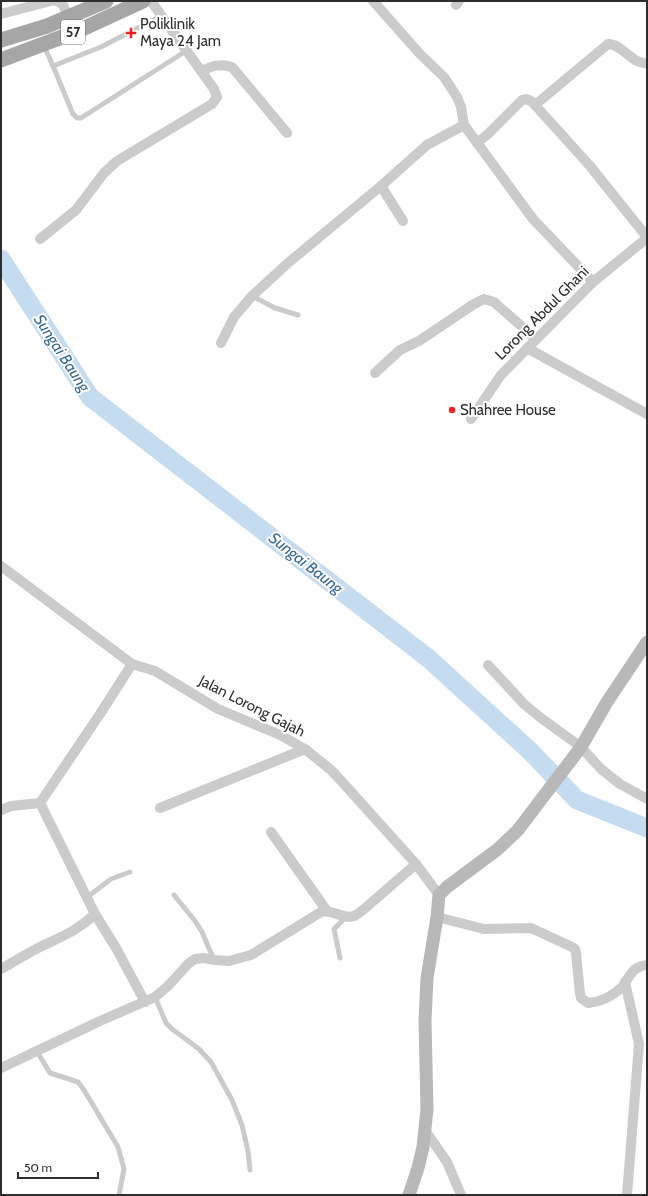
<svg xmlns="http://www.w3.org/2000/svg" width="648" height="1196" font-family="Cabin,sans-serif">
<rect width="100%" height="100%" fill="#fff"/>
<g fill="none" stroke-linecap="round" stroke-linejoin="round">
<polyline stroke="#c5dbef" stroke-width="19" points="1,259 90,397 428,658 530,751 577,800 647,828"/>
<g stroke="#cbcbcb" stroke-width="5">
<polyline points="44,46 53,66 101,47 161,16"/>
<polyline points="53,66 73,114 77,118 81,118 186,51"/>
<polyline points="252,296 275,308 298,315"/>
<polyline points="174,895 195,921 202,932 214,960"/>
<polyline points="86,898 111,879 130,872"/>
<polyline points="340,958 334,929 346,917"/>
<polyline points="155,997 166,1023 172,1029 199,1049 211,1062 232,1100 242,1125 248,1151 250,1170"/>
<polyline points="36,1050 50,1073 78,1082 84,1090 118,1147 124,1169 119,1195"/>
</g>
<g stroke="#cbcbcb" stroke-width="10">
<path d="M56,1C65,3 65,10 67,18"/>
<polyline points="373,1 420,54 444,77 457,97 461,107 464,125 533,219 593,282"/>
<polyline points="456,5 459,1"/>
<polyline points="1,14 51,1"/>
<path d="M201,71C212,66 220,63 232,67L287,133"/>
<polyline points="535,105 590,166 647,237"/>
<path d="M477,143L488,134L522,100C528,98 531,101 535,105L608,44C623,44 632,65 647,63"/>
<polyline points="381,186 403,221"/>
<polyline points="40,239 76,210 104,173 117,161 212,104 217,97 214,89 151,1"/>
<polyline points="221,343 234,317 252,296 288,263 381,186 427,145 464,125"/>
<polyline points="527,348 647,414"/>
<polyline points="375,373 400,350 419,341 474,304 484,299 494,302 536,339"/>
<polyline points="471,419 501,375 593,282 647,238"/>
<polyline points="1,566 132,664 155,671 218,709 278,734 305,749 331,770 345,785 416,864 439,895"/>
<polyline points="488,665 524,704 541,718 581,747 601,769 620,784 647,799"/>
<polyline points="40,803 100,714 132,664"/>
<polyline points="160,808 305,749"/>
<path d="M1,810L11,806L40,803L95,914C77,931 63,936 42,946C28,953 15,961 1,969"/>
<polyline points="271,832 327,911"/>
<polyline points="95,914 116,948 145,1002"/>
<path d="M437,917L484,929L531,928L570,946L575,949L576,953L580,994L581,998L588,1003C600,1002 613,996 622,987C631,976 631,967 647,965"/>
<polyline points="625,982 639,1044 627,1195"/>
<path d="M1,1068L100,1021L155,997L168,986L188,964L195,959L203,958L215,960L229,961L251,955L321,912C334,909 342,920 354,916C357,915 360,912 363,910L416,864"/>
<polyline points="425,1130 447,1162 461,1195"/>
</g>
<polyline stroke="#b8b8b8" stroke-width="13" points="409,1195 418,1168 423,1147 427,1109 425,1021 427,978 437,917 439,895 447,887 498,849 518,830 581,747 607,702 647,642"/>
<g stroke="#a6a6a6" stroke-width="15">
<polyline points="1,40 47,26 106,1"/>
<polyline points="1,60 78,31 143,1"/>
</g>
</g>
<g fill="#f52121" stroke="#fff" stroke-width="1.5">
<path d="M129 27h4v4h4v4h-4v4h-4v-4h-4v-4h4z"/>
<circle cx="452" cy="410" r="4"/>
</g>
<g text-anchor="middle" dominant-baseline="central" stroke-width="4" stroke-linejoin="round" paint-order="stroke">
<rect fill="#fff" stroke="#6d6d6d" stroke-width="1" x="61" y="20" width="24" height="24" rx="3"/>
<g font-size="14" font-weight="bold" fill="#2e2e2e">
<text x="73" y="32">57</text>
</g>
<g font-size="15" fill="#2e2e2e" stroke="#fff" text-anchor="start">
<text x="140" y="24">Poliklinik<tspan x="140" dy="17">Maya 24 Jam</tspan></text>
<text x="460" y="410">Shahree House</text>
</g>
<g font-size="15" fill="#2e2e2e" stroke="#fff">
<text transform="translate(542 313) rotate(-45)">Lorong Abdul Ghani</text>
<text transform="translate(252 706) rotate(27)">Jalan Lorong Gajah</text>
</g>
<g font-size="16" font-style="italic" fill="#356a97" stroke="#fff">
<text transform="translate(62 353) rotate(57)">Sungai Baung</text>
<text transform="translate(306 563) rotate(38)">Sungai Baung</text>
</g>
</g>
<rect width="648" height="1196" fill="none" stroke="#2e2e2e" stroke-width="4"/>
<path d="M18 1172v6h80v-6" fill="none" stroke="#2e2e2e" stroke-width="2"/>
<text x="24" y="1172" font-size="12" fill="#2e2e2e" stroke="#ffffff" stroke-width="3" paint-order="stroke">50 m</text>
</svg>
